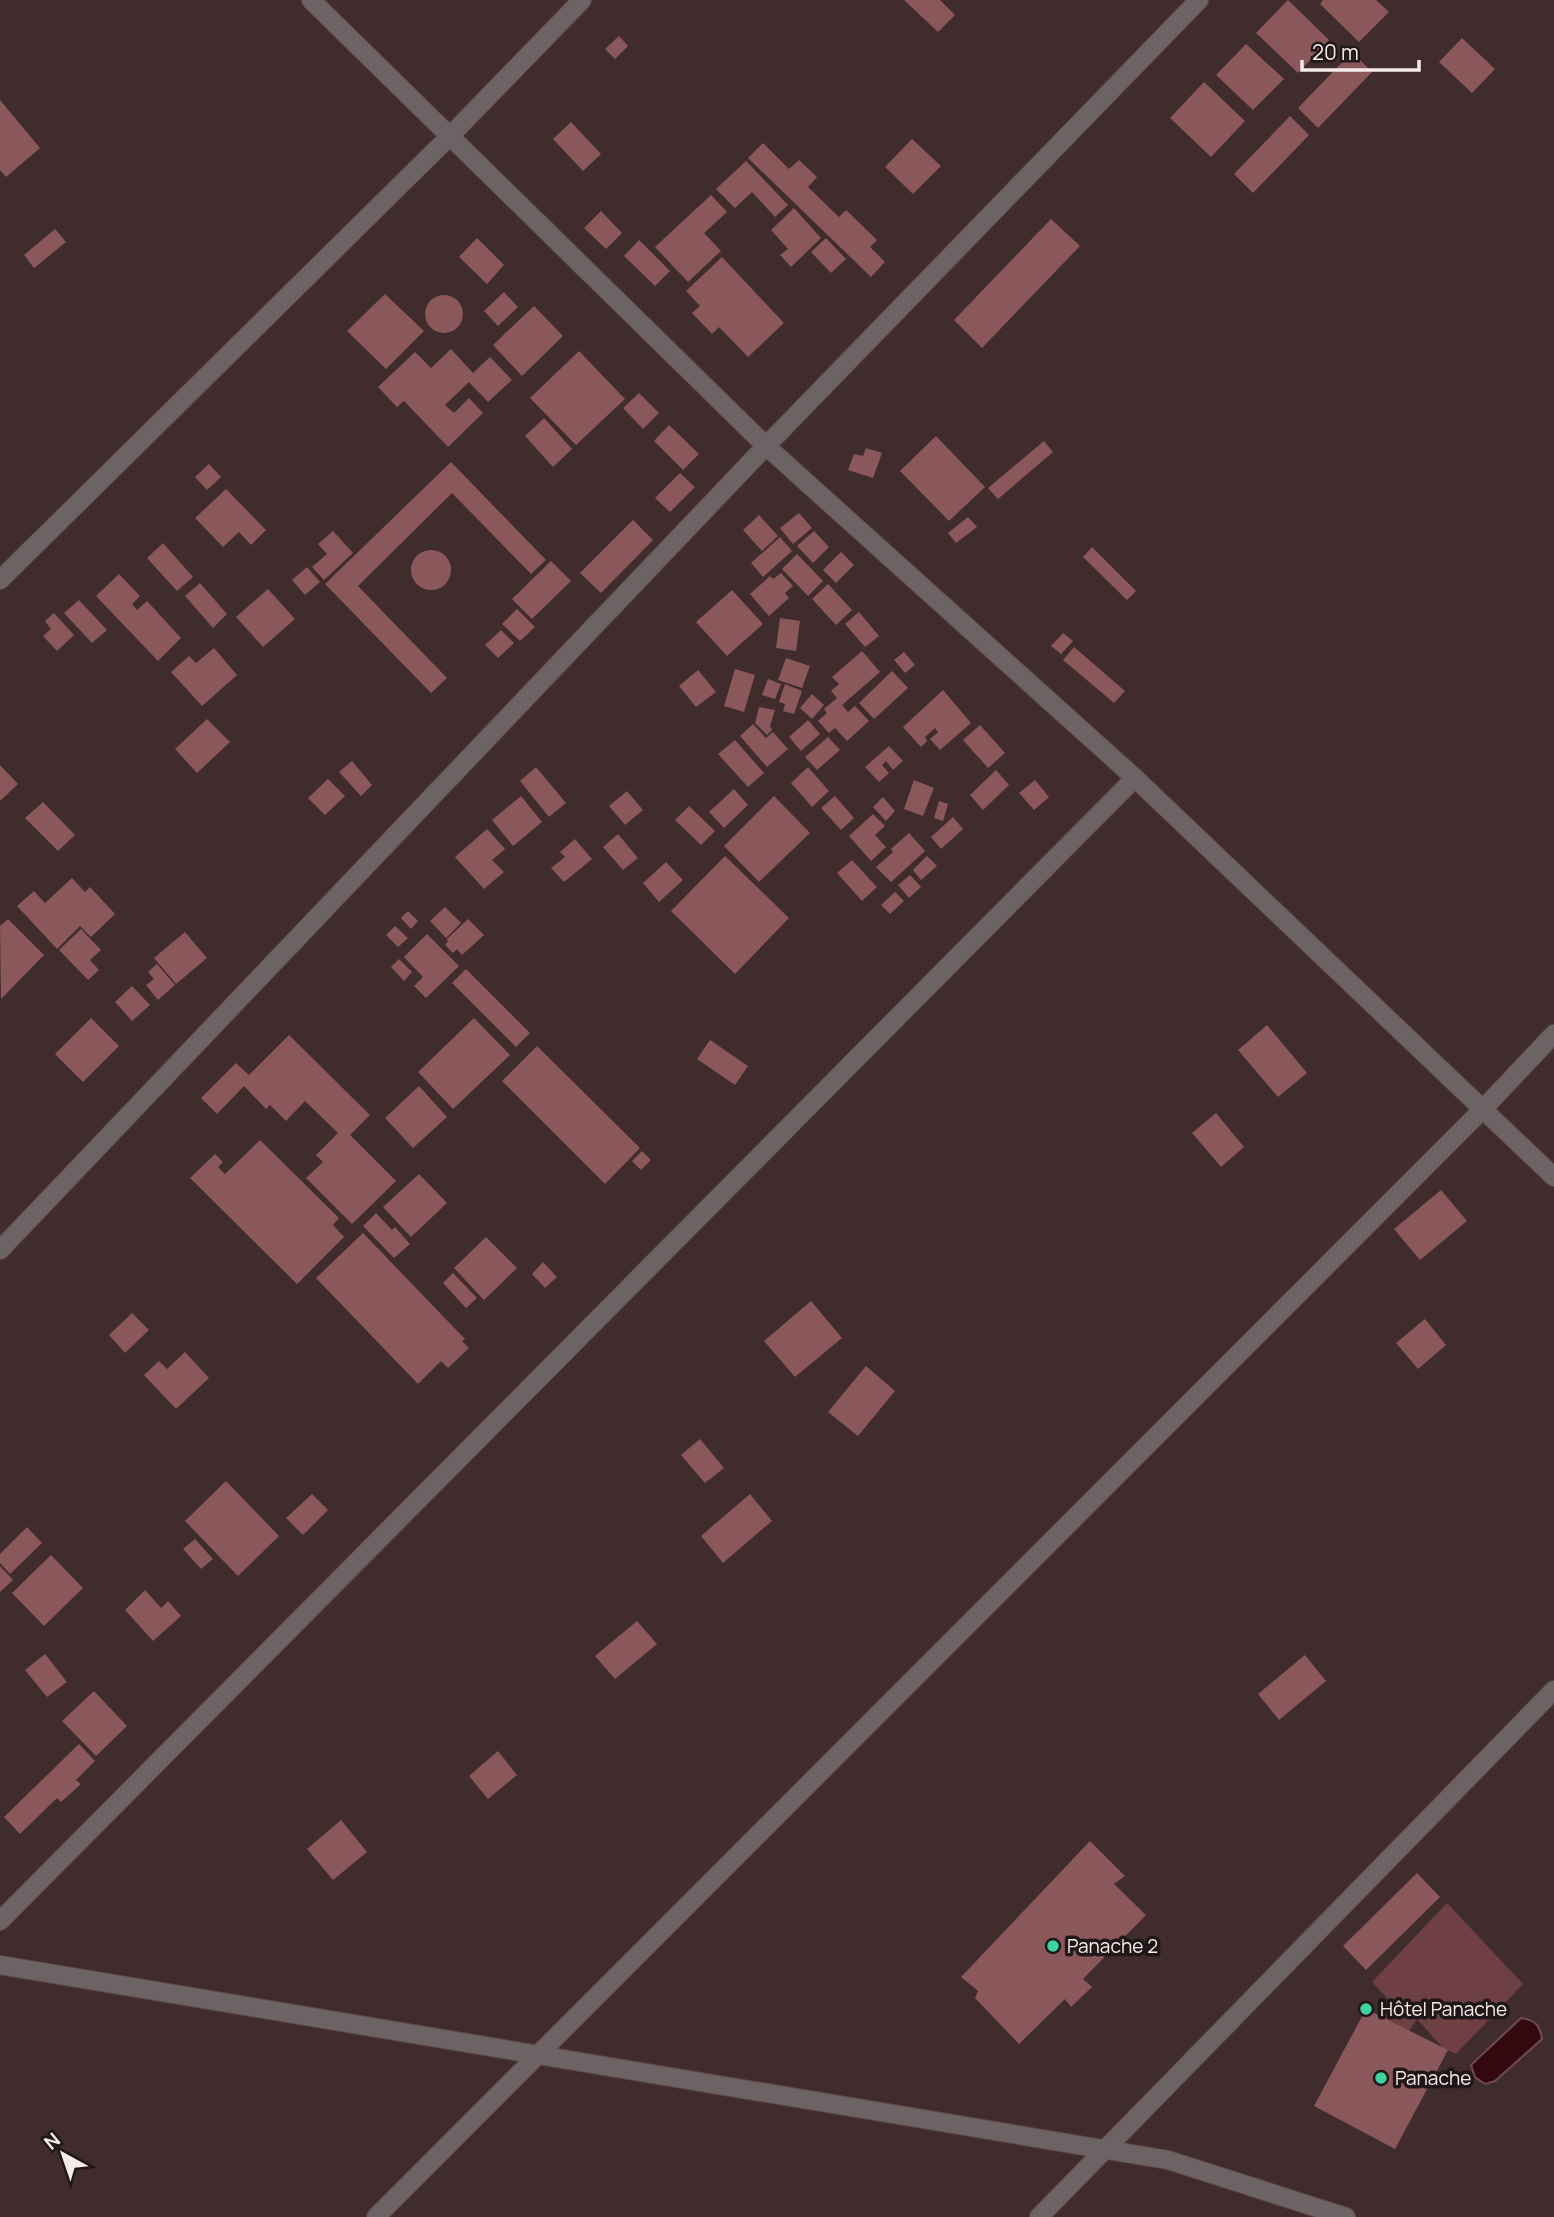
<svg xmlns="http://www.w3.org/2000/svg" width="1554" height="2217" font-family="Manrope,sans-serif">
<rect width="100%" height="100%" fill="#402c2d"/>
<polygon fill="#6f4043" points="1447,1903 1523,1984 1456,2054 1443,2048 1417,2019 1409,2031 1378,2015 1389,2000 1372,1982"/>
<path fill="#33080f" stroke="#6e4c51" stroke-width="2" d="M1521,2018C1535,2020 1540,2025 1542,2039L1495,2081L1485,2084L1475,2077L1471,2065Z"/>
<g fill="#8a575a">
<polygon points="904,0 940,0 955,15 938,32"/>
<polygon points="1288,0 1329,40 1298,73 1256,33"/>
<polygon points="1323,0 1376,0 1389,12 1359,42 1320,4"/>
<polygon points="619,36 628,46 615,59 605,49"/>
<polygon points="1462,38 1495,69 1472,93 1439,62"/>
<polygon points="1246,44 1284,79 1253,110 1216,75"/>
<polygon points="1352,52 1372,72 1318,128 1298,108"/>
<polygon points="1204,82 1245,121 1211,157 1170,118"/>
<polygon points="0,100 40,148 6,177 0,170"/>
<polygon points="1290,116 1309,135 1253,193 1234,174"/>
<polygon points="571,122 601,154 583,171 553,139"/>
<polygon points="912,139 941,166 913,194 885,167"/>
<polygon points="763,143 789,169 799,160 817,177 808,187 839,217 846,210 877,240 870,247 885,262 871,277 748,158"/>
<polygon points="746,161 788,205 775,217 752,192 735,208 716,189"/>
<polygon points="711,195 727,212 704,233 721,251 688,282 655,247"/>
<polygon points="794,208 821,238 791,267 780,255 788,249 771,230"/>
<polygon points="601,211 622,233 606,249 584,228"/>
<polygon points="1051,219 1080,246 982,348 954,320"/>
<polygon points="55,229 66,242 34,268 24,255"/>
<polygon points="477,238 504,265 487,284 459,257"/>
<polygon points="826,238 846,259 831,273 811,252"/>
<polygon points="639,240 670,271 655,286 624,256"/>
<polygon points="722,257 784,323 748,357 719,327 712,334 692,313 700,306 686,291"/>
<polygon points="504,292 518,307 498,326 484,311"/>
<polygon points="385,294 424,331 386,369 347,331"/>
<circle cx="444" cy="314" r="19"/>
<polygon points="534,306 563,336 522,376 493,345"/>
<polygon points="451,349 473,373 490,357 512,380 488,402 469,382 445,405 454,413 469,398 483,413 448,447 404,401 397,407 378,387 415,352 431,368"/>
<polygon points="579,351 625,399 576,445 530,398"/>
<polygon points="639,393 659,413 643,429 623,408"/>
<polygon points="544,418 572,449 553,467 525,436"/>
<polygon points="669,425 699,454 683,470 654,441"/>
<polygon points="936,436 985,487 949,521 900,471"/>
<polygon points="1044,441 1053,452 998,499 988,488"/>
<polygon points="866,448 882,453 873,478 848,470 854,454 863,456"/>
<polygon points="451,462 546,560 531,574 452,493 358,586 447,678 431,693 325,584"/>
<polygon points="209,464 221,477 207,490 195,477"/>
<polygon points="680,473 695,487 670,512 655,498"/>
<polygon points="226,489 266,530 251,545 239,532 223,547 195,518"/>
<polygon points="799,513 812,528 793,544 780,528"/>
<polygon points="759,515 778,536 762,551 743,530"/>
<polygon points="968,517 977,527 956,543 948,533"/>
<polygon points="633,520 653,540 601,593 580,573"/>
<polygon points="333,531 353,553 324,580 312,567 327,554 318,544"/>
<polygon points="814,531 829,547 813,563 797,546"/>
<polygon points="780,537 792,551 763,577 751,563"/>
<polygon points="163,543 193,577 177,591 147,558"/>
<polygon points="1092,547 1136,591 1127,600 1083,557"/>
<circle cx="431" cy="570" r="20"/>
<polygon points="841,552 854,565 836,583 823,570"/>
<polygon points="797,554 823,581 808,596 782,569"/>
<polygon points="551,561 571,581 532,619 512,599"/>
<polygon points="307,567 320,582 305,595 292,580"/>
<polygon points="781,573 793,586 785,593 789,598 769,616 750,594 770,576 773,579"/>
<polygon points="119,574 140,596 132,604 137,610 147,601 181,638 158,661 96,596"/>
<polygon points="200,583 227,614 213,628 185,596"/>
<polygon points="828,584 852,610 836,625 812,599"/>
<polygon points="268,589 295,619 263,647 236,617"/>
<polygon points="732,590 763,624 727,656 696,622"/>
<polygon points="79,600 107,630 92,643 64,613"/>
<polygon points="517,609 535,627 520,641 502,624"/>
<polygon points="859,612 879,636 865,647 845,624"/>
<polygon points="54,613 74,635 57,651 43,636 51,629 45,621"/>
<polygon points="780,618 800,621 796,651 776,648"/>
<polygon points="501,630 514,643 498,658 485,645"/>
<polygon points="1063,633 1073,641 1061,654 1051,646"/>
<polygon points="1074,647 1125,691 1114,703 1063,660"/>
<polygon points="214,648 237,675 202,706 171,672 189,656 196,663"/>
<polygon points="862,651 880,672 842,705 848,712 855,706 869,721 847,741 835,728 829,733 818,721 827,713 824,709 837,698 831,691 839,684 832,677"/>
<polygon points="904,652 915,665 905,673 894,660"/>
<polygon points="786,658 810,666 802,688 778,680"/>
<polygon points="735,669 755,675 744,712 724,706"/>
<polygon points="698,670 716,692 696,707 679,686"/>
<polygon points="892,671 908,688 874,719 859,703"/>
<polygon points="768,679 781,684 775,699 762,695"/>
<polygon points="785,684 802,691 794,714 783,711 785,704 779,702"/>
<polygon points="943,690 971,723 940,750 930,739 938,732 935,728 925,737 927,741 921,747 903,727"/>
<polygon points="812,694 824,705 812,719 800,708"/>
<polygon points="759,707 775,710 770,726 772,730 767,735 755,723"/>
<polygon points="207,719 230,742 197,773 175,749"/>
<polygon points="808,720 820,734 801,751 789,737"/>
<polygon points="753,724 766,738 773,732 788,749 767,767 740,736"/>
<polygon points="980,725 1005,753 988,768 963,740"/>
<polygon points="828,737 840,750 817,770 805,757"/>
<polygon points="735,740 764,773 748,787 718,754"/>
<polygon points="889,746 903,761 893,770 886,761 882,765 889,773 879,782 865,767"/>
<polygon points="352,761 372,785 361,796 339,772"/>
<polygon points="0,765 18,784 0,801"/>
<polygon points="536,767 566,803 549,817 520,781"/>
<polygon points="808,767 829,791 812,807 791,783"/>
<polygon points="996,770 1009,785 983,810 970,795"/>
<polygon points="328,779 345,796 325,815 308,798"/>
<polygon points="914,780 934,788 923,816 904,809"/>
<polygon points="1035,780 1049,797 1034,810 1019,793"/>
<polygon points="734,789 748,805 724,828 709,812"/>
<polygon points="627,791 643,810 625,825 609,806"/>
<polygon points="521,796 542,822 513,846 492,820"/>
<polygon points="774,796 810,833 759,882 724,846"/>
<polygon points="835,796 854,818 841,830 821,808"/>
<polygon points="883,797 895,811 886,821 873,807"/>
<polygon points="939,801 948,804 943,821 934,818"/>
<polygon points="43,802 75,835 58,851 25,818"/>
<polygon points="689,806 715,831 701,845 675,820"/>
<polygon points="873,814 885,826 875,835 886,847 871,861 849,836"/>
<polygon points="953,817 963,829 941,849 931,837"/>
<polygon points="487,829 505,849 492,860 504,872 484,889 455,857"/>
<polygon points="909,833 925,851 891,882 876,867 893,852 891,849"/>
<polygon points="618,834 638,858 623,870 603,847"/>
<polygon points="575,839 592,859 564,882 551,868 565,857 560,852"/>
<polygon points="725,856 789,918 735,974 671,911"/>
<polygon points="927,856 937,866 921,880 913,870"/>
<polygon points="852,860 877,887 862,901 837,873"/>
<polygon points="666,862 683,880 659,902 643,883"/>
<polygon points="910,875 921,887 909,898 898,885"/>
<polygon points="72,878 85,892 90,887 115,914 91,937 80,926 57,949 17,906 34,891 45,903"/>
<polygon points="895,892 904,901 890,914 881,905"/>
<polygon points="445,907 461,923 446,938 430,921"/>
<polygon points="408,911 418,921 411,929 401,918"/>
<polygon points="8,919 44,955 1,999 0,926"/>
<polygon points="468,919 484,935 462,955 457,949 453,953 445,945 448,941 447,939"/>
<polygon points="395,926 408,938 398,947 386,935"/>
<polygon points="81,929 101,950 90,960 99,970 88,980 59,950"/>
<polygon points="185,932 207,958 176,984 154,958"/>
<polygon points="427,934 459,966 426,998 414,986 423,977 404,957"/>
<polygon points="399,959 412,972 404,981 391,967"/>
<polygon points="157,964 175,985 158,1000 146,985 154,979 148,972"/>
<polygon points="466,969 530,1033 516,1047 452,983"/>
<polygon points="132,986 150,1005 132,1021 115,1002"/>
<polygon points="91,1018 119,1046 83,1082 55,1054"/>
<polygon points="474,1018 510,1055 453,1109 418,1072"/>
<polygon points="1267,1025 1307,1073 1278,1097 1238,1050"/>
<polygon points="289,1035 370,1115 350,1135 396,1181 352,1224 306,1178 323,1162 316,1155 338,1133 305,1101 286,1121 270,1105 266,1109 244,1086 217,1114 201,1098 236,1063 249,1075"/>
<polygon points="710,1040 748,1066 735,1085 697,1059"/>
<polygon points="537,1046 640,1148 605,1184 502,1081"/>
<polygon points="419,1086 447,1117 413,1148 385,1118"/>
<polygon points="1216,1113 1244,1147 1221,1167 1192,1133"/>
<polygon points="260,1140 339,1218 333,1225 344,1237 297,1284 190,1178 215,1154 223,1162 218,1167 225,1174"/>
<polygon points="642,1151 651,1160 641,1170 632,1161"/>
<polygon points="419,1174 447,1203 411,1237 383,1207"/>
<polygon points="1441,1190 1467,1221 1420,1260 1394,1229"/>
<polygon points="376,1213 392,1230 395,1227 410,1244 394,1258 363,1226"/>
<polygon points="363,1233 465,1339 462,1341 469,1348 448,1368 441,1361 418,1384 316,1278"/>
<polygon points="486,1237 517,1268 484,1300 454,1268"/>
<polygon points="543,1262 557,1277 545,1288 532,1274"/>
<polygon points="453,1273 477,1298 466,1308 443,1283"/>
<polygon points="811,1301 842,1338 795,1377 764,1341"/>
<polygon points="132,1313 149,1330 125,1353 109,1335"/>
<polygon points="1425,1319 1446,1345 1418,1369 1396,1343"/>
<polygon points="185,1352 209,1378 176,1409 144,1375 159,1361 167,1369"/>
<polygon points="866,1366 895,1391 858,1436 828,1412"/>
<polygon points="700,1439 724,1468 705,1483 681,1455"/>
<polygon points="226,1481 279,1536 238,1576 185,1521"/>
<polygon points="312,1494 328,1510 303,1535 286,1518"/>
<polygon points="750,1494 772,1521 723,1563 701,1536"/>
<polygon points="27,1527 42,1543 10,1574 0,1563 0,1554"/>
<polygon points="195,1539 213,1559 201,1569 183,1549"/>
<polygon points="51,1555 83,1588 44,1626 12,1593"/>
<polygon points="0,1566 13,1580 0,1592"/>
<polygon points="145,1590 161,1608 168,1601 181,1616 153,1641 125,1610"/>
<polygon points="637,1621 657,1644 615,1679 595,1656"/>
<polygon points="45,1654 67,1682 47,1697 25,1670"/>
<polygon points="1305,1655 1326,1681 1279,1720 1258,1694"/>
<polygon points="94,1691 127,1726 96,1756 62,1721"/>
<polygon points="79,1744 95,1761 76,1780 81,1784 61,1802 57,1798 20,1834 4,1817"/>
<polygon points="498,1751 517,1775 488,1799 469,1776"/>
<polygon points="341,1820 367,1852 333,1880 307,1849"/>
<polygon points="1090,1841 1125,1876 1114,1884 1146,1915 1083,1979 1092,1987 1071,2007 1065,1999 1019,2044 975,1998 978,1991 961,1977"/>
<polygon points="1417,1873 1440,1897 1366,1970 1343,1946"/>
<polygon points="1366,2009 1448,2050 1395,2149 1314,2106"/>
</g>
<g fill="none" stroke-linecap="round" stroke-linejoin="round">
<g stroke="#5d4a4b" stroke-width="20">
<g id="minor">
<polyline points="311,0 766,446 1135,778 1554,1177"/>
<polyline points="0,580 450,136 582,0"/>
<polyline points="0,1250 766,446 1199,0"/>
<polyline points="0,1921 1135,778"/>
<polyline points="0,1965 1168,2160 1346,2217"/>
<polyline points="376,2217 1483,1109 1554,1034"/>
<polyline points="1039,2217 1554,1690"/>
</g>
</g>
<use href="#minor" stroke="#6d6364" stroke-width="18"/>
</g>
<g fill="#3ed4a2" stroke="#201718" stroke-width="2.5">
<circle cx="1053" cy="1946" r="7"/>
<circle cx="1366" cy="2009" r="7"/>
<circle cx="1381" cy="2078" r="7"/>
</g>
<g text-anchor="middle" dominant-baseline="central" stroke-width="7" stroke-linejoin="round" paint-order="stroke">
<g font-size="19" fill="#f7eaea" stroke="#201718" text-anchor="start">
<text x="1067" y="1946">Panache 2</text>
<text x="1380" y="2009">Hôtel Panache</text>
<text x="1395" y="2078">Panache</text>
</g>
</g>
<g transform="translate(63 2154) rotate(320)" stroke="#201718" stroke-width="5" paint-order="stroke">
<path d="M0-5L12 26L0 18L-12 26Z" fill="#f7eaea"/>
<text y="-10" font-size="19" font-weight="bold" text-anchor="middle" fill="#f7eaea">N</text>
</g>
<path d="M1302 60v10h117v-10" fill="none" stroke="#f7eaea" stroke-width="3.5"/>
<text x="1312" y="60" font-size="21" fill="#f7eaea" stroke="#201718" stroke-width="5" paint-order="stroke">20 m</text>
</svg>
